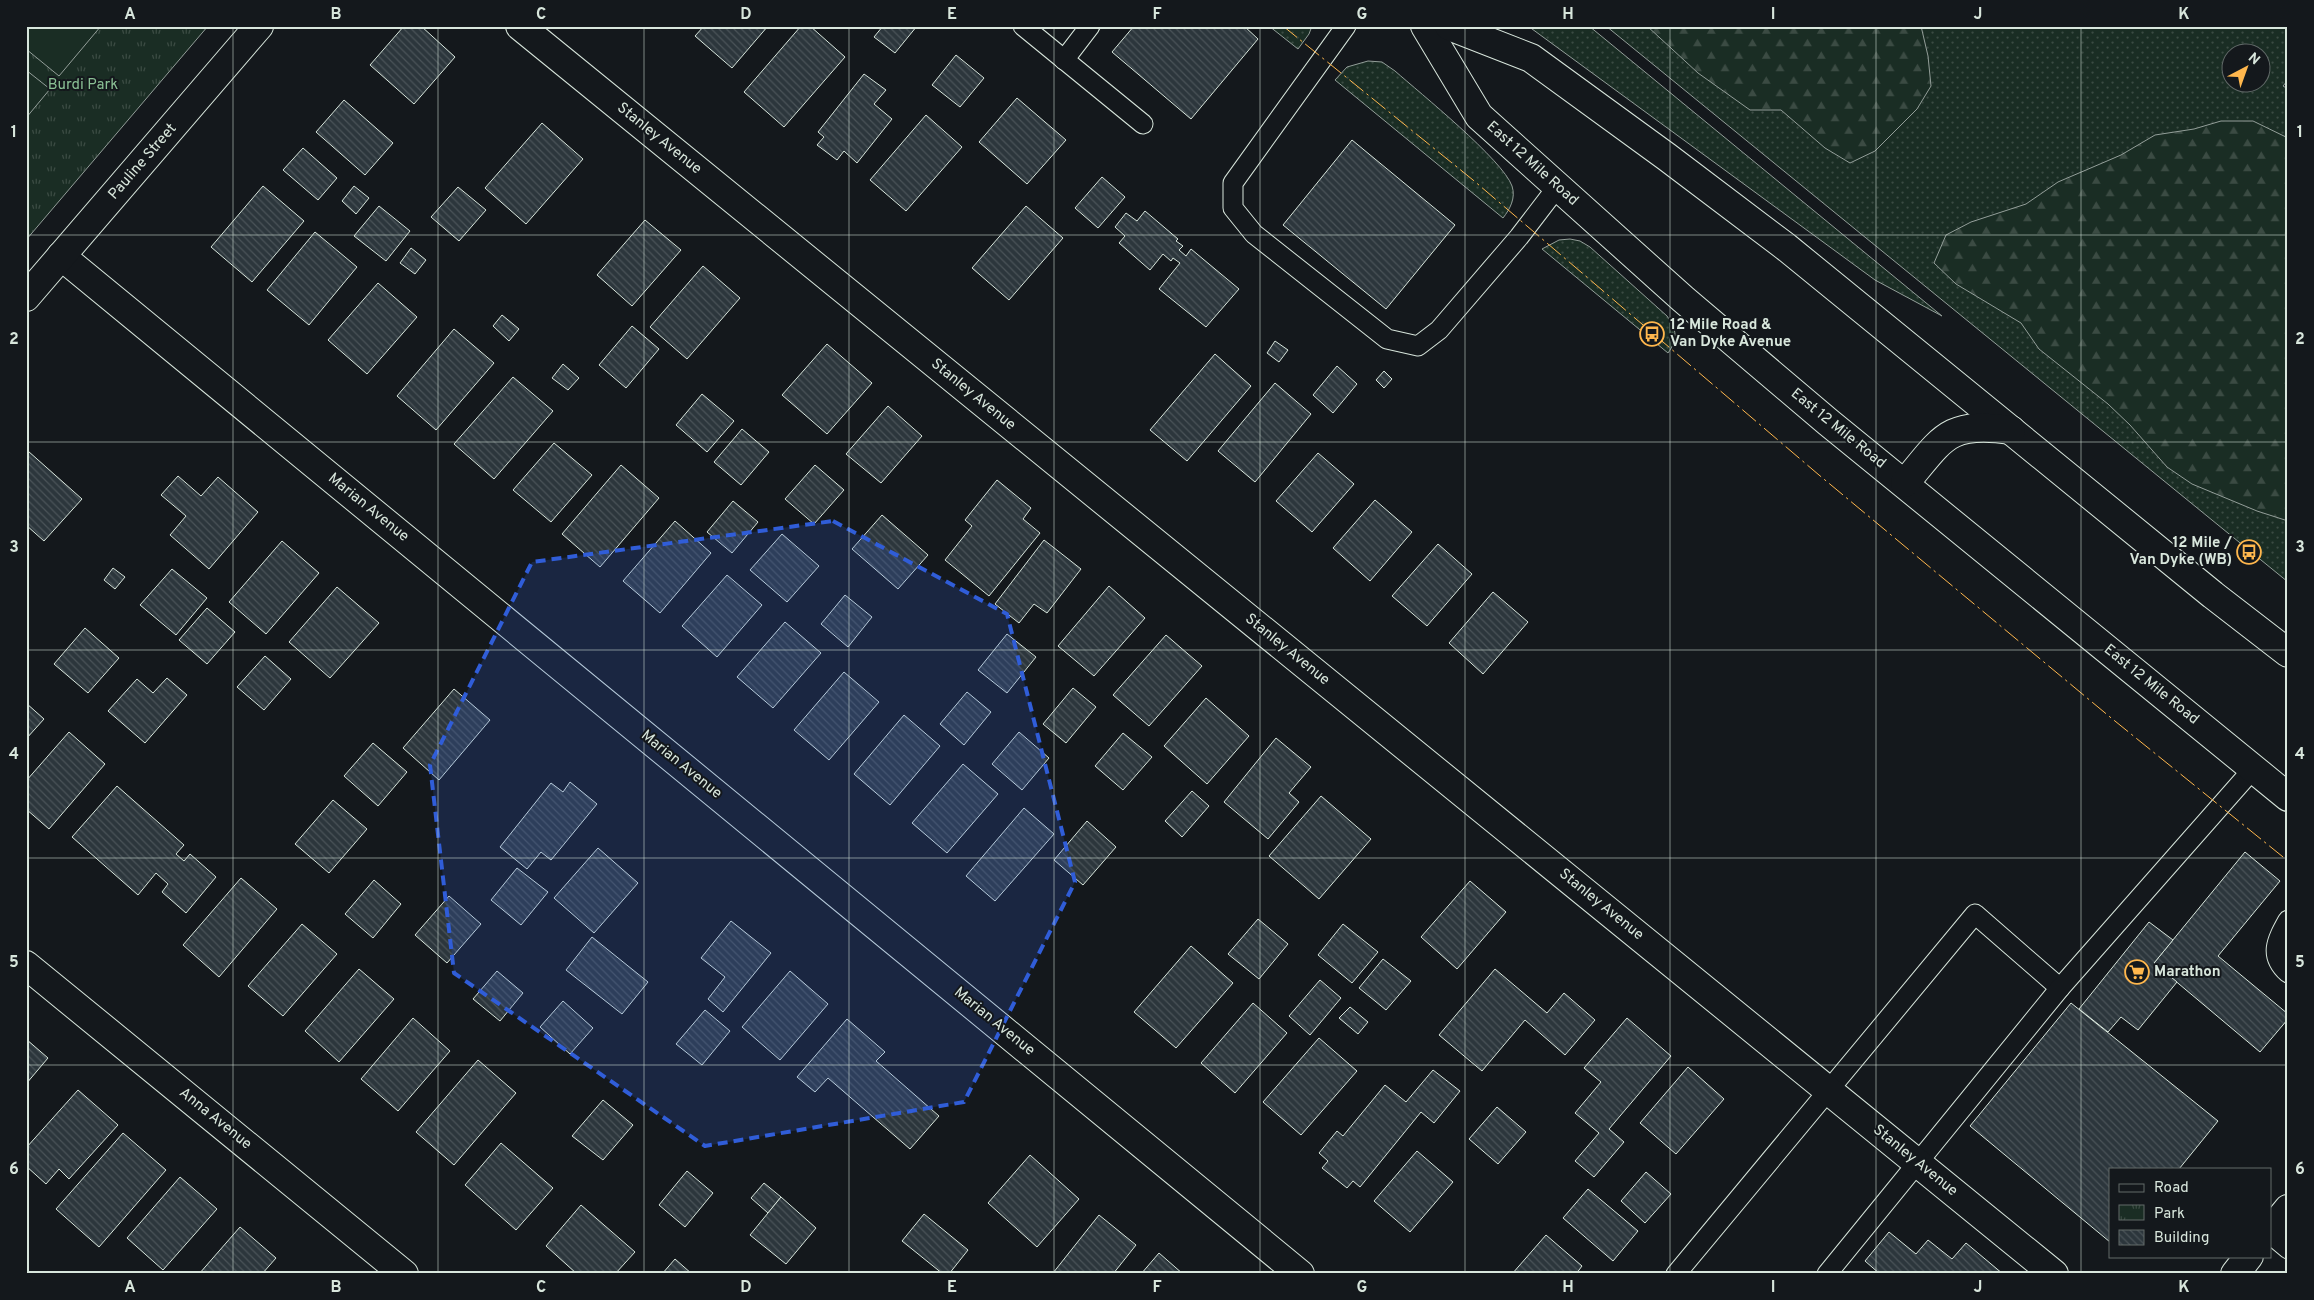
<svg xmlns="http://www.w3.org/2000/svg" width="2314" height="1300" font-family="Overpass,sans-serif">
<defs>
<pattern id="grass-dots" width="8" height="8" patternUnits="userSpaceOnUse" patternTransform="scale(1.25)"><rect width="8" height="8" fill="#1a2d24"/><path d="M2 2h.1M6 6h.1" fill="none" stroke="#3b4b43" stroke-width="1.8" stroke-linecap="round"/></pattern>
<pattern id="forest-firs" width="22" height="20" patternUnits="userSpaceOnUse" patternTransform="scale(1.25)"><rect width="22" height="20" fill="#1a2d24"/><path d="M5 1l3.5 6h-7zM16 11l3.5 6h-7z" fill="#3b4b43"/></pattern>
<pattern id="park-tufts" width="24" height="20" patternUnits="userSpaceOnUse" patternTransform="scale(1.25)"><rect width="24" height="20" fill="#1a2d24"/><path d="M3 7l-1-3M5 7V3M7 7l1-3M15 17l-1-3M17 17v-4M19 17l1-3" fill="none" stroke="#3b4b43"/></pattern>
<pattern id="building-back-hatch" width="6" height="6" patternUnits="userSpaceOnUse" patternTransform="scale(1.25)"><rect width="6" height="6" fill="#2c363c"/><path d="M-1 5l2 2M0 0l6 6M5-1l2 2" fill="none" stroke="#4a5358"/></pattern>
</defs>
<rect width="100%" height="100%" fill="#14181c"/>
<g fill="url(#grass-dots)" stroke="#939e99" fill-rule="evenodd">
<polygon points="1269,26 1312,26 1309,34 1298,49"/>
<polygon points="1528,26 1589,26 1942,316 1875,280"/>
<path d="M1606,26H2288V80L2283,86L2288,89V582ZM2232,52H2262V82H2232Z"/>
<path d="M1368,61L1382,62L1395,71C1420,93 1503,160 1512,186C1516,198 1510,209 1503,218L1335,80L1347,67Z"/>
<path d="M1570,239L1580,241L1590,247L1667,316C1677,330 1678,339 1668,353L1542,249L1559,240Z"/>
</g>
<g fill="url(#forest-firs)" stroke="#939e99">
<polygon points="1647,26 1921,26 1928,56 1931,86 1917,109 1875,151 1850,163 1825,148 1781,110 1750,110 1698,73"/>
<polygon points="2221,121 2253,121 2288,138 2288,521 2257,511 2192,484 2167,467 2130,425 2108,404 2039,349 2021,323 1956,284 1934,263 1946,235 1971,222 2026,204 2058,182 2121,155 2155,135 2194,129"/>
</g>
<polygon fill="url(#park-tufts)" stroke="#939e99" points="26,26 208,26 26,240"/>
<g fill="#1a2d24" stroke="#939e99">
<polygon points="26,26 101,26 59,76 26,49"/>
<polygon points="26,70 50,89 26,118"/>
</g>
<g fill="url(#building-back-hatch)" stroke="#d8e6dc">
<polygon points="404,26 421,26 455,57 414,104 370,65"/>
<polygon points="704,26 768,26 732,68 695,36"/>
<polygon points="801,26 810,26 845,57 784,127 744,92"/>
<polygon points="883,26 917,26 895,53 874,37"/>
<polygon points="1134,26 1244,26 1258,39 1191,119 1112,52"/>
<polygon points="956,55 984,78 960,107 932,85"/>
<polygon points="864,74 886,90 874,104 892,119 857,163 844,151 837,160 817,145 824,137 818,132"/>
<polygon points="1017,98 1066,140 1027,184 979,142"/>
<polygon points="344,100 393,143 365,175 316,132"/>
<polygon points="926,115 962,147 906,211 870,180"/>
<polygon points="542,123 583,159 526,224 485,188"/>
<polygon points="1352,140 1455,225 1386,309 1283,225"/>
<polygon points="303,148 337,178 318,200 283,170"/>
<polygon points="1102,177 1125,197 1098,228 1075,208"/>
<polygon points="263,186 304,221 252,282 211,247"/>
<polygon points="354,186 369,198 356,214 342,201"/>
<polygon points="458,187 486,210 459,241 431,217"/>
<polygon points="379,206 410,231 386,261 354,236"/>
<polygon points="1026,206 1063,238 1009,300 972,268"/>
<polygon points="1145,211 1178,239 1176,241 1183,246 1179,250 1186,256 1191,249 1239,289 1206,327 1159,289 1180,263 1173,258 1171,261 1163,254 1150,270 1119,243 1125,236 1115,227 1126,213 1137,221"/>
<polygon points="645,220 681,250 632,306 597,275"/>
<polygon points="315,232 357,267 309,325 267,290"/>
<polygon points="411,248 426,260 415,274 400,263"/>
<polygon points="703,266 740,298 687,359 650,327"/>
<polygon points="378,283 417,317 367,374 328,340"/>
<polygon points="502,315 519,329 509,341 493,326"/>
<polygon points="632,326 659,349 626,388 599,365"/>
<polygon points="454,329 494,363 436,430 397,396"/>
<polygon points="1275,341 1288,350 1279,362 1267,353"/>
<polygon points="827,344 872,383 827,434 782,395"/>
<polygon points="1215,354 1251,386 1187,461 1150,430"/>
<polygon points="563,364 579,378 568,390 552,378"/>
<polygon points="1337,366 1357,384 1333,413 1313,395"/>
<polygon points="1384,371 1392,379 1384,388 1376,380"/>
<polygon points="513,377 553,411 494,479 454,444"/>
<polygon points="1275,383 1311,414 1255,482 1218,451"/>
<polygon points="702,394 734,421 707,452 676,425"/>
<polygon points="888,406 922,436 881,483 846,454"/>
<polygon points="742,429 769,452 741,485 714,462"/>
<polygon points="554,443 592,475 551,522 513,490"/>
<polygon points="28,451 82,499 44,541 26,525"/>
<polygon points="1318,453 1354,484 1312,532 1276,501"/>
<polygon points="621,465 659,498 600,567 562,534"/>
<polygon points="815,465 844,490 814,524 785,499"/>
<polygon points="178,476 201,496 218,477 258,512 209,569 170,535 186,516 161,495"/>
<polygon points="997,480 1031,508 1023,519 1040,533 989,596 945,560 972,526 965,520"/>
<polygon points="1375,500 1412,532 1370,581 1333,548"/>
<polygon points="733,501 758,522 732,553 707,532"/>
<polygon points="882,515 928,555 898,589 852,549"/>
<polygon points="675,521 711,553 660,613 623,581"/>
<polygon points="782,534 819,566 787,602 750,570"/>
<polygon points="1044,540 1081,569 1047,613 1034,604 1019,623 995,604"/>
<polygon points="282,541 319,573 266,634 229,602"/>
<polygon points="1438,544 1472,574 1427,626 1392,596"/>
<polygon points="113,568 125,577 115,589 104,580"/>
<polygon points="172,569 207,598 176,635 140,605"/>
<polygon points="727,575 762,605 717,657 682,626"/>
<polygon points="1109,586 1145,618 1094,676 1058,646"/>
<polygon points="337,587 379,623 330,678 289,642"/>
<polygon points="1493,592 1528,622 1483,674 1449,643"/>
<polygon points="845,595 872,617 848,647 821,624"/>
<polygon points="207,608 235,632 207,664 179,640"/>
<polygon points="785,622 821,653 773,708 737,677"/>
<polygon points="85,628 119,658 88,693 54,664"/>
<polygon points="1007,634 1036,657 1007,693 978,670"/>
<polygon points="1166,635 1202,666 1149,726 1113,695"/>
<polygon points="265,656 291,679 264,710 237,687"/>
<polygon points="844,672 879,702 829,760 794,730"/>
<polygon points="167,678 187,695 145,743 108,711 137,679 153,693"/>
<polygon points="1073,688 1096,707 1066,743 1043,724"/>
<polygon points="454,689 490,720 439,780 403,748"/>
<polygon points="967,692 991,712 964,745 940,724"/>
<polygon points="1206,698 1249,736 1207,784 1164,746"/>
<polygon points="26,703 44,719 26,739"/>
<polygon points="904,715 940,746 890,805 854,774"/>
<polygon points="69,732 105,764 49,829 26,809 26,781"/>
<polygon points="1019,732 1049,758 1022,790 992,764"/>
<polygon points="1123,733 1152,757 1123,790 1095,766"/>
<polygon points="1276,738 1311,767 1289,793 1299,802 1268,839 1224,802"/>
<polygon points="373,743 407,772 378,806 344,776"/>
<polygon points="963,764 998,794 947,853 912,823"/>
<polygon points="570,782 597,804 551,860 541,852 527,869 500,847 551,783 563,792"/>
<polygon points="117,786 184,845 176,854 184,861 190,854 216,877 186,913 162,892 168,884 156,873 138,895 72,837"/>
<polygon points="1192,791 1209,806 1182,837 1165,821"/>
<polygon points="1321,796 1371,839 1319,899 1269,856"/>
<polygon points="333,800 367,829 329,873 295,844"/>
<polygon points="1024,808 1054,834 995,901 966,876"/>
<polygon points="1087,821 1116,847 1083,885 1054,860"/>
<polygon points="598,848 638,883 594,933 554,898"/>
<polygon points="2245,852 2280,881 2218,956 2288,1014 2288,1019 2260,1052 2154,963"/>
<polygon points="517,868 548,892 521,925 491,900"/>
<polygon points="241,878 277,909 219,977 183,945"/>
<polygon points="374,880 401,904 373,938 345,914"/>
<polygon points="1470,881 1506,912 1457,969 1421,937"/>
<polygon points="449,896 481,924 447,963 415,935"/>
<polygon points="1258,919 1288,944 1259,979 1228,954"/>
<polygon points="731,921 771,953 723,1012 708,999 725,977 701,958"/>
<polygon points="2149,922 2173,940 2154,963 2177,982 2138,1030 2121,1017 2108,1032 2079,1009"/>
<polygon points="302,924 337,954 283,1016 248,986"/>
<polygon points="1343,924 1378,952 1352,983 1318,955"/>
<polygon points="592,937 648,982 622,1014 566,970"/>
<polygon points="1191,946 1233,983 1176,1048 1134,1012"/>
<polygon points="1383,959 1411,981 1386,1010 1359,988"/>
<polygon points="359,969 394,999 339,1062 305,1031"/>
<polygon points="1495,969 1547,1013 1564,993 1595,1020 1565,1055 1525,1020 1482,1071 1439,1035"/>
<polygon points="497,971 523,993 500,1021 473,999"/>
<polygon points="790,971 828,1004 780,1060 742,1027"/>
<polygon points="1320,980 1341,998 1310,1035 1289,1016"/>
<polygon points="563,1001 593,1028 570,1054 540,1027"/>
<polygon points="1253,1003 1287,1033 1235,1093 1201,1063"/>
<polygon points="2071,1003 2218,1121 2179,1169 2110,1169 2110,1242 1970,1126"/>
<polygon points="1350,1007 1368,1022 1358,1034 1339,1018"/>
<polygon points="705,1010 730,1031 702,1065 676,1044"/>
<polygon points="413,1018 450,1051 398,1111 361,1079"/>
<polygon points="1627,1018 1671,1056 1609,1129 1624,1142 1594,1177 1575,1161 1599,1133 1575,1113 1601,1082 1584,1068"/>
<polygon points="847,1019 885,1052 876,1061 939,1116 910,1149 828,1078 815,1092 797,1077"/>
<polygon points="1319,1038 1357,1071 1301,1135 1263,1102"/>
<polygon points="26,1039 48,1058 26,1084"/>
<polygon points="478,1060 516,1093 454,1165 416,1132"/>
<polygon points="1688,1067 1724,1099 1676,1154 1640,1123"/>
<polygon points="1433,1070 1460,1091 1434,1123 1421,1112 1360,1187 1353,1181 1347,1188 1322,1168 1328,1161 1319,1153 1337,1131 1343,1136 1385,1085 1406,1102"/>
<polygon points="78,1090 118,1125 69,1179 59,1169 46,1184 26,1166 26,1148"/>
<polygon points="603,1100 633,1125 603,1160 572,1136"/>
<polygon points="1497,1107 1526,1132 1498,1164 1469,1139"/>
<polygon points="123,1133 166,1170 99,1247 56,1209"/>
<polygon points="501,1143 553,1188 516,1230 465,1185"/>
<polygon points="1417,1151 1453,1182 1410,1232 1374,1201"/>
<polygon points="1030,1155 1079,1199 1037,1247 988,1203"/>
<polygon points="687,1171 713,1193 685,1227 659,1205"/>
<polygon points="1646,1172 1671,1194 1645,1223 1621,1201"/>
<polygon points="180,1177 217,1209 163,1270 127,1238"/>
<polygon points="764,1183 781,1197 768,1213 751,1198"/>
<polygon points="1588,1189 1638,1231 1613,1261 1563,1218"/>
<polygon points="781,1197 816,1228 786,1264 750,1235"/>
<polygon points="581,1205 635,1252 615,1274 577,1274 546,1246"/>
<polygon points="924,1214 968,1250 949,1274 943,1274 902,1241"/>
<polygon points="1099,1215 1136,1245 1113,1274 1054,1274 1053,1273"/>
<polygon points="240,1227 276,1258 262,1274 199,1274"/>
<polygon points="1889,1232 1916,1254 1928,1240 1952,1259 1966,1243 2003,1274 1880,1274 1865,1261"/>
<polygon points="1546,1235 1582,1266 1576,1274 1512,1274"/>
<polygon points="1159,1253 1183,1274 1141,1274"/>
<polygon points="675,1259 692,1274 662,1274"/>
</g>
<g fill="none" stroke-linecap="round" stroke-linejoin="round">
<g stroke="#d8e6dc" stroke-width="21">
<g id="lane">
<polyline points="1023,26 1143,124"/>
<polyline points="1346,26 1233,183 1233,208 1254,234 1387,339 1418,346 1439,330 1519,237 1558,186"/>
<polyline points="1064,60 1090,26"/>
<path d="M2288,920C2277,940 2268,955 2288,973"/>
<polyline points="2270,1234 2288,1249"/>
<polyline points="1676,1274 1975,914 2060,988"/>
<polyline points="1827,1274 2060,988 2253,769"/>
</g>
</g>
<g stroke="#d8e6dc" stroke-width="30">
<g id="street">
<polyline points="520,26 2054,1274"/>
<polyline points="61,256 1300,1274"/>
<polyline points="26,297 259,26"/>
<polyline points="26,965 404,1274"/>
</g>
</g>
<g stroke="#d8e6dc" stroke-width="30">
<g id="secondary">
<polyline points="1425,26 1479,116 1683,299 1828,422 2288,797"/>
<polyline points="1449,26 1531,58 1667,157 1786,247 2213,595 2288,653"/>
<path d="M1905,483C1943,438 1947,421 2011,430"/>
</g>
</g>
<g stroke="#d8e6dc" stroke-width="30">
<g id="primary">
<polyline points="2270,1231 2288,1209"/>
<polyline points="2235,1274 2249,1256"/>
</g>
</g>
<use href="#lane" stroke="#14181c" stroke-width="19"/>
<use href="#street" stroke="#14181c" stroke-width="28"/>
<use href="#secondary" stroke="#14181c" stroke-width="28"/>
<use href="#primary" stroke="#14181c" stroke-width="28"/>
<polyline stroke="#ffb74d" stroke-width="1" stroke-dasharray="18 4 2.5 4" stroke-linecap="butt" points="1283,26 1473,180 1819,475 2110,717 2288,861"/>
</g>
<path fill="#305dd8" fill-opacity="0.2" stroke="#305dd8" stroke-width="4" stroke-dasharray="10 6" stroke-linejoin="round" d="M833,521L1007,614L1075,882L964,1102L705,1146L454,973L430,765L532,562Z"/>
<path fill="none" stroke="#d8e6dc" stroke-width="1" stroke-opacity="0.55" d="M233,26V1274M438,26V1274M644,26V1274M849,26V1274M1054,26V1274M1260,26V1274M1465,26V1274M1670,26V1274M1876,26V1274M2081,26V1274M26,235H2288M26,442H2288M26,650H2288M26,858H2288M26,1065H2288"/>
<defs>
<g id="bus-ring" transform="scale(1.25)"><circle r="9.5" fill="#14181c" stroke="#ffb74d" stroke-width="1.5"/><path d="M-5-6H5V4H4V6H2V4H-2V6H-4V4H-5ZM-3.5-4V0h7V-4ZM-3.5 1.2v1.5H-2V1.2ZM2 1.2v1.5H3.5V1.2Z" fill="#ffb74d"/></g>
<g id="supermarket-ring" transform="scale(1.25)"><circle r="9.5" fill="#14181c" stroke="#ffb74d" stroke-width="1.5"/><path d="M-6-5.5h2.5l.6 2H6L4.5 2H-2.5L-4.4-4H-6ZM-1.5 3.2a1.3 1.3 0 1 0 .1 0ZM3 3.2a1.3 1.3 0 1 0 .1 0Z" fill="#ffb74d"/></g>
</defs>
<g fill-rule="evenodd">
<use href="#bus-ring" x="1652" y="334"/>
<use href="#bus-ring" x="2249" y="552"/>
<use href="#supermarket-ring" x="2137" y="972"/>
</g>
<g text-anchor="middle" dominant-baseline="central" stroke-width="4" stroke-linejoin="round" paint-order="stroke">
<g font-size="15" fill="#8ac095" stroke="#14181c">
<text x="83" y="85">Burdi Park</text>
</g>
<g font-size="15" fill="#d8e6dc" stroke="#14181c">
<text transform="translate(659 139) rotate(39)">Stanley Avenue</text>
<text transform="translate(143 162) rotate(-49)">Pauline Street</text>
<text transform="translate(1532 164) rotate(42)">East 12 Mile Road</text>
<text transform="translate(973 395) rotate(39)">Stanley Avenue</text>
<text transform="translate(1838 429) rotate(39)">East 12 Mile Road</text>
<text transform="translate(368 508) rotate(39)">Marian Avenue</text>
<text transform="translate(1287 650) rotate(39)">Stanley Avenue</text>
<text transform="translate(2151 685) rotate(39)">East 12 Mile Road</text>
<text transform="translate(681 765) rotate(39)">Marian Avenue</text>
<text transform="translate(1601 905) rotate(39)">Stanley Avenue</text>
<text transform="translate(994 1022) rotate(39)">Marian Avenue</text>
<text transform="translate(215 1119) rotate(39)">Anna Avenue</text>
<text transform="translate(1915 1161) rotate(39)">Stanley Avenue</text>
</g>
<g font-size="15" font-weight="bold" fill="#d8e6dc" stroke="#14181c" text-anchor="start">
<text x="1670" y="325">12 Mile Road &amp;<tspan x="1670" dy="17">Van Dyke Avenue</tspan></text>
<text x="2232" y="543" text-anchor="end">12 Mile /<tspan x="2232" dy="17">Van Dyke (WB)</tspan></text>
<text x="2154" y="972">Marathon</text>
</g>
</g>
<rect width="2314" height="1300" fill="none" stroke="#14181c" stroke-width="55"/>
<rect x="2109" y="1168" width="162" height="90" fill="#14181c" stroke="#626a69"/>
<rect x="2119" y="1184" width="25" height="8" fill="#14181c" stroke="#626a69"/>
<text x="2154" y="1192" font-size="15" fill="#d8e6dc">Road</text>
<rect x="2119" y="1205" width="25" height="15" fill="url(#park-tufts)" stroke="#626a69"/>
<text x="2154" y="1218" font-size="15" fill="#d8e6dc">Park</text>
<rect x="2119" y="1230" width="25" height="15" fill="url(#building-back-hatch)" stroke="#626a69"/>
<text x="2154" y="1242" font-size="15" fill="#d8e6dc">Building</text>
<g transform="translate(2246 68) rotate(41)"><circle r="24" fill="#14181c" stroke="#626a69"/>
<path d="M0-4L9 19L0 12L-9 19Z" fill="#ffb74d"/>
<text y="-8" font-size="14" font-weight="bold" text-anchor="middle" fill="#d8e6dc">N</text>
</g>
<rect x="28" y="28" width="2258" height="1244" fill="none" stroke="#d8e6dc" stroke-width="2"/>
<g font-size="16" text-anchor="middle" font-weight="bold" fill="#d8e6dc">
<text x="130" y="19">A</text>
<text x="336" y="19">B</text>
<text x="541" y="19">C</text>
<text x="746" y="19">D</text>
<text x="952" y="19">E</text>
<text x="1157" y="19">F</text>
<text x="1362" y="19">G</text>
<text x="1568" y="19">H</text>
<text x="1773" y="19">I</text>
<text x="1978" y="19">J</text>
<text x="2184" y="19">K</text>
<text x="14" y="137">1</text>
<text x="2300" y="137">1</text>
<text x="14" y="344">2</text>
<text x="2300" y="344">2</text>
<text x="14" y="552">3</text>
<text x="2300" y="552">3</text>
<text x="14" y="759">4</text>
<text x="2300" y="759">4</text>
<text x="14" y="967">5</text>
<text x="2300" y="967">5</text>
<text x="14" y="1174">6</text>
<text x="2300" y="1174">6</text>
<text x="130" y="1292">A</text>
<text x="336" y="1292">B</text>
<text x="541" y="1292">C</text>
<text x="746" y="1292">D</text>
<text x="952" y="1292">E</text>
<text x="1157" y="1292">F</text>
<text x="1362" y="1292">G</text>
<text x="1568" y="1292">H</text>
<text x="1773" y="1292">I</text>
<text x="1978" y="1292">J</text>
<text x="2184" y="1292">K</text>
</g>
</svg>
